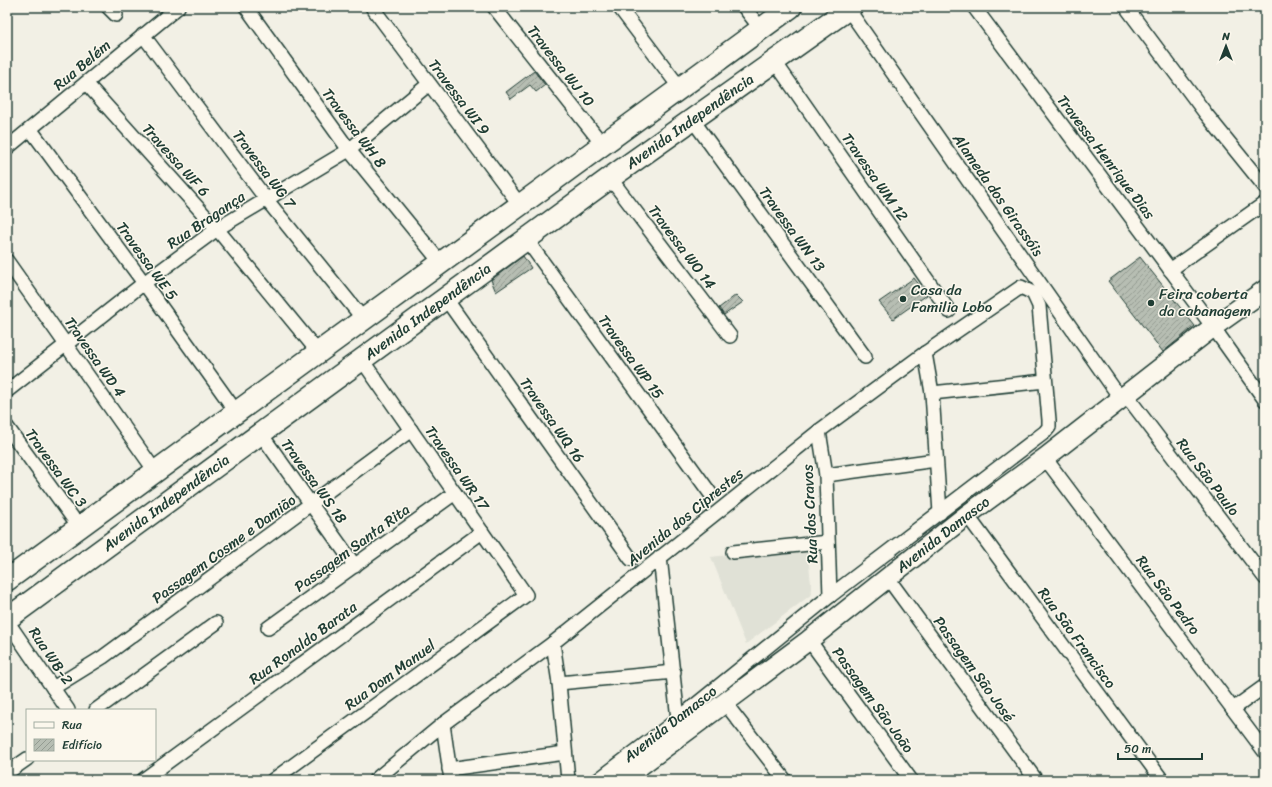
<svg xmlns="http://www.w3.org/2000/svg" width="1272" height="787" font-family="Sriracha,sans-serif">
<defs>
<pattern id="building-hatch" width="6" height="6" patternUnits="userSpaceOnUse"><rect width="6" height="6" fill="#b7beb3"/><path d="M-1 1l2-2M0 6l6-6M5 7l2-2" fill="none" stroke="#949c92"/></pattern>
</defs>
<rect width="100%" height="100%" fill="#f2f0e5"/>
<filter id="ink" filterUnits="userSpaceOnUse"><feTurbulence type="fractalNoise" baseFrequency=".025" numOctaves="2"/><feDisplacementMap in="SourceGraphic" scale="8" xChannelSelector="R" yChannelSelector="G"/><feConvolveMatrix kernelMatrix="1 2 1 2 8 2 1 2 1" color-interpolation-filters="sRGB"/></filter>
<g filter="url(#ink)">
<polygon fill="#e0e1d6" points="807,545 812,594 746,644 711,557"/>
<g fill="url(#building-hatch)" stroke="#1f3d34">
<polygon points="534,71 545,85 536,92 530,85 511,99 506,92"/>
<polygon points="523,256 531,268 496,292 491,280"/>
<polygon points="1140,257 1195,326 1163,352 1108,281"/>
<polygon points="914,278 927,295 893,319 879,302"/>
<polygon points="736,295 743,302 724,315 719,308"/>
</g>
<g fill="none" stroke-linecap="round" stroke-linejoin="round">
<g stroke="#1f3d34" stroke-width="16">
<g id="street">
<polyline points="108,7 116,15"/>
<polyline points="246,7 349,150 441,263"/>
<polyline points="372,7 520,205"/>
<polyline points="494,7 603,145"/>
<polyline points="619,7 680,88"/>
<polyline points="744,7 761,29"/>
<polyline points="974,7 1213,327 1265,400"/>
<polyline points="1126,7 1206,114 1265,187"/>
<polyline points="848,9 1121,399"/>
<polyline points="143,35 266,199 364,320"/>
<polyline points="775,62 949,311"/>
<polyline points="86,83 217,229 318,352"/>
<polyline points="692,119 865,357"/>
<polyline points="31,130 144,283 237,413"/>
<polyline points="7,148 178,7"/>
<polyline points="610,178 730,336"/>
<polyline points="526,239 710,493"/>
<polyline points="7,261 155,471"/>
<polyline points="1170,270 1265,203"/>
<polyline points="446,299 631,559"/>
<polyline points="925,353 932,393 940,513"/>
<polyline points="7,391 144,283 217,229 349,150 429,84"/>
<polyline points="932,393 1045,381"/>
<polyline points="1126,395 1265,578"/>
<polyline points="7,427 80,528"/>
<polyline points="819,431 826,475 830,596"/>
<polyline points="261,434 355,566"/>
<polyline points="1045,458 1265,752"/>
<polyline points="826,475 936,460"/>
<polyline points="967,515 1162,780"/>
<polyline points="733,552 828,542"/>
<polyline points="660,557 678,719"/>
<polyline points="887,577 1036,780"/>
<polyline points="7,621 68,710"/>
<polyline points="268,628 455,493"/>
<polyline points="809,640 911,780"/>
<polyline points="553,643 559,683 568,780"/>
<polyline points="559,683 674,672"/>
<polyline points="53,688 103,657 411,430"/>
<polyline points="725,703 785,780"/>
<polyline points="1233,709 1265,686"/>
<polyline points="96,710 216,623"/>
<polyline points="443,724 451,780"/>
<polyline points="449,769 565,753"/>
<polyline points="7,773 27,759"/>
<polyline points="143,780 482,532"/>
<polyline points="273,780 526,595 362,360"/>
<polyline points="375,780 443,724 553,643 819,431 925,353 1021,287 1033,293 1039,306 1049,420 1049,427 1045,432 830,596 678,719 598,780"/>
</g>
</g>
<g stroke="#1f3d34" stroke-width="22">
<g id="secondary">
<path id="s1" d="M621,780L809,640L967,515L1045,458L1213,327L1265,290"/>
</g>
</g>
<g stroke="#1f3d34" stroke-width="24">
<g id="primary">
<polyline points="7,580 791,7"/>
<path id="s2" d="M7,619L610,178L851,7"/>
</g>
</g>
<use href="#street" stroke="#fbf7ec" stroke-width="13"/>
<use href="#secondary" stroke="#fbf7ec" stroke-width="19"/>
<use href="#primary" stroke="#fbf7ec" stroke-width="21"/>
</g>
</g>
<g fill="#1f3d34" stroke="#fbf7ec" stroke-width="1.5">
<circle cx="903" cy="299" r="4"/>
<circle cx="1151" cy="303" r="4"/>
</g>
<g text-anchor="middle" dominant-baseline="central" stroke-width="3" stroke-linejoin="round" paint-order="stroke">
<g font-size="15" fill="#1f3d34" stroke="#fbf7ec">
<text transform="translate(82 65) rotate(-40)">Rua Belém</text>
<text transform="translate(561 66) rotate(52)">Travessa WJ 10</text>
<text transform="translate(459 97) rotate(53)">Travessa WI 9</text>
<text stroke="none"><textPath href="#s2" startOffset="845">Avenida Independência</textPath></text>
<text transform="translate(354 128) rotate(53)">Travessa WH 8</text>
<text transform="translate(1106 157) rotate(53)">Travessa Henrique Dias</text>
<text transform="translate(176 160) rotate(48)">Travessa WF 6</text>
<text transform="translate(264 169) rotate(53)">Travessa WG 7</text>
<text transform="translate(875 177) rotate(55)">Travessa WM 12</text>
<text transform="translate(998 195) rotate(55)">Alameda dos Girassóis</text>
<text transform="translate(206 220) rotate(-34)">Rua Bragança</text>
<text transform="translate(792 229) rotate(54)">Travessa WN 13</text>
<text transform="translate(682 247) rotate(53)">Travessa WO 14</text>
<text transform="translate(147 261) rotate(54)">Travessa WE 5</text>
<text stroke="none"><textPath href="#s2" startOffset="521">Avenida Independência</textPath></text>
<text transform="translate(95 357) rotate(55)">Travessa WD 4</text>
<text transform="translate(631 357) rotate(54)">Travessa WP 15</text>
<text transform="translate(552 420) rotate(55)">Travessa WQ 16</text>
<text transform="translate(56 468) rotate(54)">Travessa WC 3</text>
<text transform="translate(457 468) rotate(55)">Travessa WR 17</text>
<text transform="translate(1208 477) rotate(53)">Rua São Paulo</text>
<text transform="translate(314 481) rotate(54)">Travessa WS 18</text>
<text stroke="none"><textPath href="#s2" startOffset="197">Avenida Independência</textPath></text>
<text transform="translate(810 514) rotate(-93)">Rua dos Cravos</text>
<text transform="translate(685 517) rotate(-39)">Avenida dos Ciprestes</text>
<text stroke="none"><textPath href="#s1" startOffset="405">Avenida Damasco</textPath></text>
<text transform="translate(352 548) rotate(-36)">Passagem Santa Rita</text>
<text transform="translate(224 549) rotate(-36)">Passagem Cosme e Damião</text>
<text transform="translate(1168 595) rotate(53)">Rua São Pedro</text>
<text transform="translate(1077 638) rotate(54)">Rua São Francisco</text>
<text transform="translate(303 643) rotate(-36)">Rua Ronaldo Barata</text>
<text transform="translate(51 656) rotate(56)">Rua WB-2</text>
<text transform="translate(974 669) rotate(54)">Passagem São José</text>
<text transform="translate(390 675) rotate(-36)">Rua Dom Manuel</text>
<text transform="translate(873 700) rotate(54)">Passagem São João</text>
<text transform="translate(670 724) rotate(-38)">Avenida Damasco</text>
</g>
<g font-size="15" fill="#1f3d34" stroke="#fbf7ec" text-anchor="start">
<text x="911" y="290">Casa da<tspan x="911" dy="17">Familia Lobo</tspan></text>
<text x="1159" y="294">Feira coberta<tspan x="1159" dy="17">da cabanagem</tspan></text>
</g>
</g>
<rect width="1272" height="787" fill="none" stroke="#fbf7ec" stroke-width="24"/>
<rect x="12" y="12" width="1248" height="763" fill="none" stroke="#1f3d34" stroke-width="1.5" filter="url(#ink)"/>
<rect x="26" y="709" width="130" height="52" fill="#fbf7ec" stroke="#a3ada2"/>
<rect x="34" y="722" width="20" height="6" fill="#fbf7ec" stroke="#a3ada2"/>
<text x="62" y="729" font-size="12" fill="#1f3d34">Rua</text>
<rect x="34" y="739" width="20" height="12" fill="url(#building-hatch)" stroke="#a3ada2"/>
<text x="62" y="749" font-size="12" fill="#1f3d34">Edifício</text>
<g transform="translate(1226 46)" stroke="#fbf7ec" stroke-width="3" paint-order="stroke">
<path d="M0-3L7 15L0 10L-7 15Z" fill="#1f3d34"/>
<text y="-6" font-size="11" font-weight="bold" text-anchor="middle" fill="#1f3d34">N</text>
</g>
<path d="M1118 753v6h84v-6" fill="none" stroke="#1f3d34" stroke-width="2"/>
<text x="1124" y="753" font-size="12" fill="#1f3d34" stroke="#fbf7ec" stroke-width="3" paint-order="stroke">50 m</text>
</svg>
